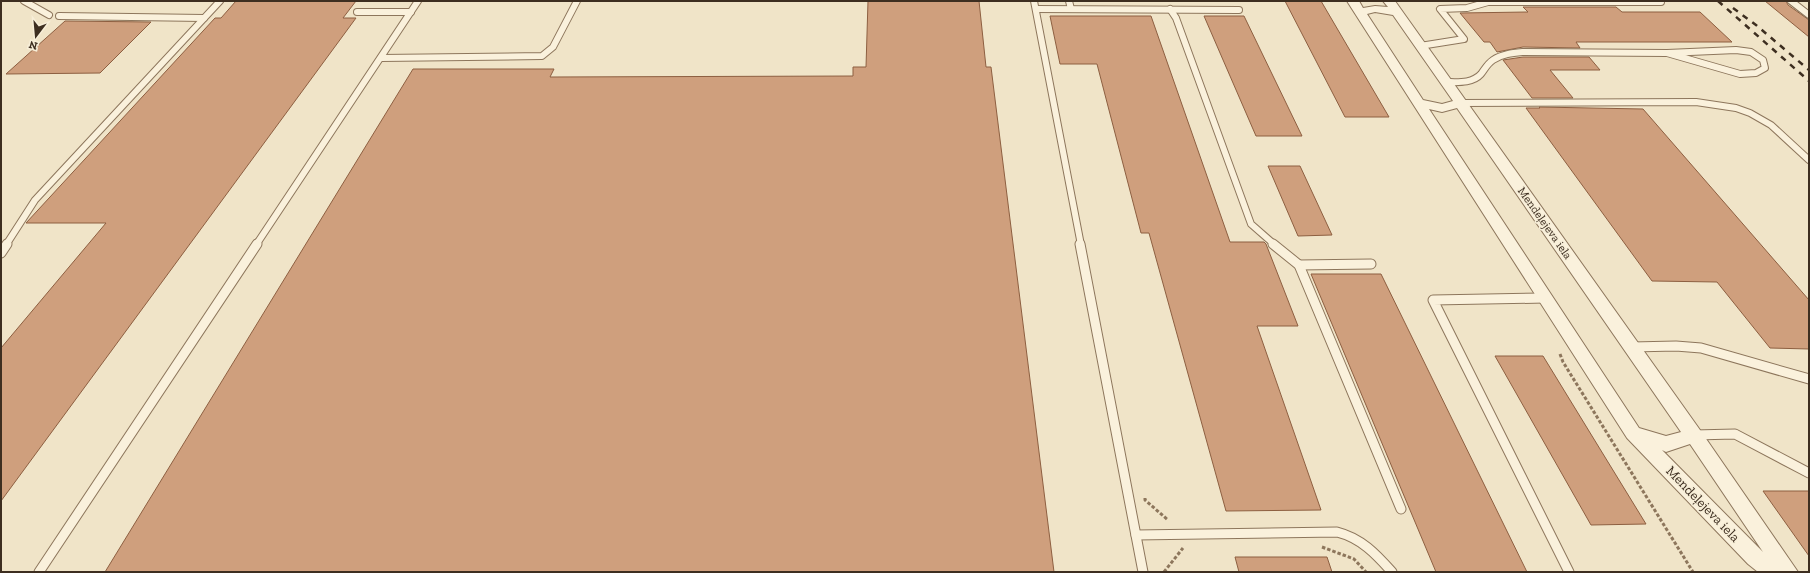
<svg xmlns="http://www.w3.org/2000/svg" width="1810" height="573" font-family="'Zilla Slab',serif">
<rect width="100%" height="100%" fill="#f0e4c8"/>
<g fill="#cf9f7d" stroke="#8d5f41">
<polygon points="236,1 356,1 343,18 356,18 1,501 1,348 106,223 26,223 215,18 221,18"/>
<polygon points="868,1 979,1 986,67 991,67 1054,572 105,572 413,69 554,69 550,77 853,76 853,67 866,67"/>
<polygon points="1285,1 1321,1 1389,117 1345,117"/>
<polygon points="1765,1 1786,1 1788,5 1809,20 1809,37"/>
<polygon points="1523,7 1616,7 1622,12 1700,12 1732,42 1576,42 1580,48 1523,47 1497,52 1490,42 1484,42 1460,13 1528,12"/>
<polygon points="1050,16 1151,16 1230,242 1264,242 1266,244 1298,326 1257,326 1321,510 1226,511 1149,233 1141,233 1097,64 1060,64"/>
<polygon points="1204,16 1244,16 1302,136 1256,136"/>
<polygon points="65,21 151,22 100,73 6,74"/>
<polygon points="1523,57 1589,57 1600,70 1550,70 1573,98 1532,98 1503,60"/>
<polygon points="1539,107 1643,109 1809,300 1809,349 1770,348 1717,282 1652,281 1526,108 1540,108"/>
<polygon points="1268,166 1300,166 1332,235 1298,236"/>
<polygon points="1311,274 1381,274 1527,572 1436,572"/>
<polygon points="1495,356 1543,356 1646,524 1591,525"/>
<polygon points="1763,491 1809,491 1809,556"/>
<polygon points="1235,557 1327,557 1332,572 1239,572"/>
</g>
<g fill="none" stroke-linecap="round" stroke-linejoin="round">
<g stroke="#8d765c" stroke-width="8">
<g id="lane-far1">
<polyline points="24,1 49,15"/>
<polyline points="1034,1 1081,245"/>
<polyline points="1069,1 1071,9"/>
<polyline points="1791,1 1809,15"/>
<polyline points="1036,9 1239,10"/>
<polyline points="1170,9 1176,18 1251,224 1275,245"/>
<polyline points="357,12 411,12"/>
<polyline points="59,16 204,18"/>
<polyline points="1420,46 1464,39 1440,9 1467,8 1488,2 1661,2 1659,1"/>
<polygon points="1736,50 1751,52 1763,60 1765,68 1756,73 1740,74 1667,53"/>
<polyline points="381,58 542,56 553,47 577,1"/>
<path d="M1445,82C1457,82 1472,84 1481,74C1485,69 1487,64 1493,60C1502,54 1513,53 1523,52L1667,53"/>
<polyline points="1460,103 1696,102 1736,108 1750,113 1771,125 1809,160"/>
<polyline points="6,245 35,200 220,1"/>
<polyline points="256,245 418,1"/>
</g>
</g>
<g stroke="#8d765c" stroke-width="11">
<g id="lane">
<polyline points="1080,244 1143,572"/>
<polyline points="1273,244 1299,265 1401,509"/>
<polyline points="1,253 7,244"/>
<polyline points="1299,265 1371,264"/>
<polyline points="1545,298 1433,300 1569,572"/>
<polyline points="1632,347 1676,346 1701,348 1809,379"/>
<polyline points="1694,435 1735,434 1809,473"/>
<path d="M1136,535L1337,532C1361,538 1376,554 1392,572"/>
<polyline points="39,572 257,244"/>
</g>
</g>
<g stroke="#8d765c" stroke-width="2">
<path id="street" d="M1347,1H1359L1363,8L1375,6L1388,7L1383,1H1395L1700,430L1798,572H1758L1748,564L1627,438ZM1375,12L1393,15L1453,101L1442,104L1423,100L1367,14ZM1457,108L1681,432L1666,436L1639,428L1429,109L1442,112ZM1690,444L1763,552L1662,450L1666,452Z"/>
</g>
<g stroke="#8d765c" stroke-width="3" stroke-dasharray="3.5 2" stroke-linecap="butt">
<polyline points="1560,354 1563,362 1693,572"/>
<polyline points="1145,498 1145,500 1168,520"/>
<polyline points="1322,547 1354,559 1366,572"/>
<polyline points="1164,572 1183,548"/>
</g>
<use href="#lane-far1" stroke="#faf1dc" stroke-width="6"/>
<use href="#lane" stroke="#faf1dc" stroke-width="9"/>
<use href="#street" fill="#faf1dc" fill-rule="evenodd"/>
<g stroke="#3d2e20" stroke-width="2.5" stroke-dasharray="6 6" stroke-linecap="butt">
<polyline points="1718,1 1809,81"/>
<polyline points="1733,8 1756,25 1809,70"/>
</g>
</g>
<g text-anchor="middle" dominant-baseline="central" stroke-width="3" stroke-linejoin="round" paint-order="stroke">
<g font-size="12" fill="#3d2e20" stroke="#f7eed8">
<text transform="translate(1545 223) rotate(55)">Mendeļejeva iela</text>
</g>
<g font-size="14" fill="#3d2e20" stroke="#f7eed8">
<text transform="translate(1703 504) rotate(46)">Mendeļejeva iela</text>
</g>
</g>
<rect width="1810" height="573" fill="none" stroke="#3d2e20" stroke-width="4"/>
<g transform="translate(36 36) rotate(196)" stroke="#f7eed8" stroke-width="3" paint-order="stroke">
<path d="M0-3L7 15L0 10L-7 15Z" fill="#3d2e20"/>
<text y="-6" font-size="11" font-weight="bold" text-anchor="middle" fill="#3d2e20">N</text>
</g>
</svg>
